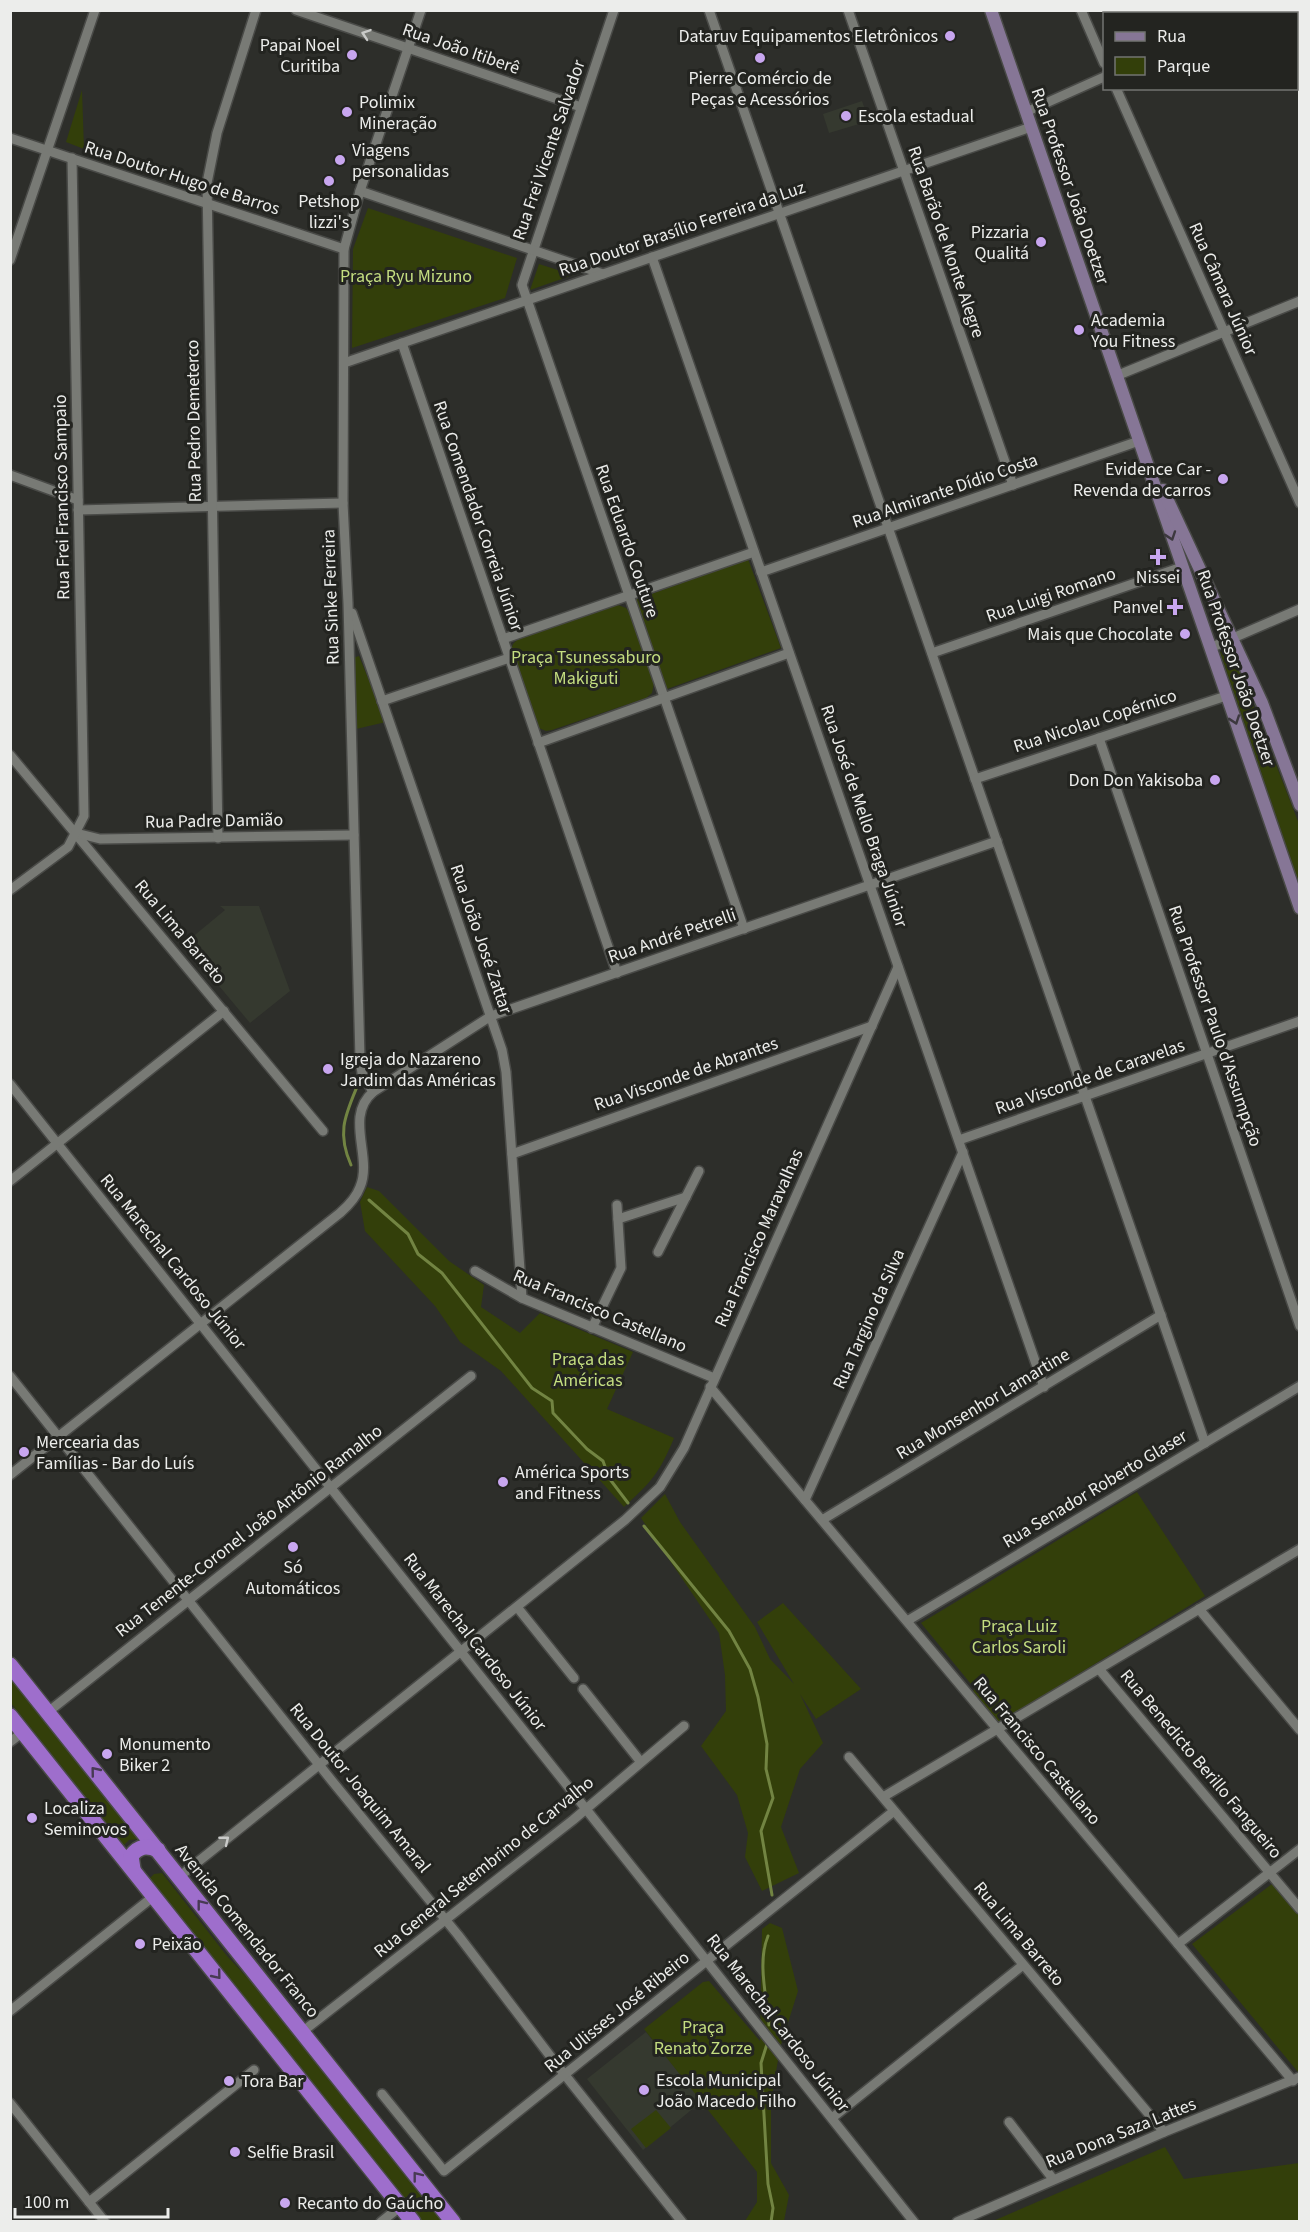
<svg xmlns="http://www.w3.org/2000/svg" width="1310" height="2232" font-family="'Source Sans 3',sans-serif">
<rect width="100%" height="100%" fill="#2d2e2a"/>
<g fill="#35392f">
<polygon points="862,101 869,121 829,133 823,114"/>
<polygon points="220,906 259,906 290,991 250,1023 184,944 225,910"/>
<polygon points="646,2032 702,2101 643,2150 587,2079"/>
</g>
<g fill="#333f0a">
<polygon points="82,90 84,149 66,142"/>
<polygon points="368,208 517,258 505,298 352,348 353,249"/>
<polygon points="539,264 573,275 530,290"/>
<polygon points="748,559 781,648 667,689 635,600"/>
<polygon points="618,605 626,608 630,613 654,683 652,693 646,698 552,730 546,731 539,728 511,650 513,644 518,639"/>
<polygon points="1231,648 1299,824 1299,883 1220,652"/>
<polygon points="359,656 386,722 356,729 353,658"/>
<path d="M367,1187L379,1191L449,1261L484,1285L481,1307L520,1333L540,1313L633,1352L607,1409L674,1438C659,1474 652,1481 624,1507L501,1371L460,1342L435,1306L365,1231L360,1202Z"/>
<polygon points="1137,1492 1205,1596 999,1723 972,1692 975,1689 921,1623"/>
<polygon points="665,1494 680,1522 755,1627 770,1659 794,1684 757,1622 783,1603 861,1689 816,1719 800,1694 823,1743 800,1769 781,1827 799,1873 762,1891 745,1857 748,1833 737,1795 701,1746 726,1711 725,1675 719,1633 641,1518"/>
<polygon points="10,1677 140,1839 129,1840 124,1845 11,1703"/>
<polygon points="162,1873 227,1956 268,2000 444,2221 422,2221 149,1879 154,1874"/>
<polygon points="1276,1881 1299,1911 1298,2072 1192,1944"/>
<polygon points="770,1923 782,1928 798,1991 780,2048 771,2102 771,2163 789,2195 784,2221 745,2221 757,2202 757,2172 644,2029 703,1982 709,1981 760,2041 762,1929"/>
<polygon points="656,2110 671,2128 646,2148 631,2129"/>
<polygon points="1165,2147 1184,2179 1299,2163 1299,2221 993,2221"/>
</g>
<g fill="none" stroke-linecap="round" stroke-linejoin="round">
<g stroke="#728442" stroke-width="3">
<path d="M351,1165C336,1131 346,1114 359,1082"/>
<polyline points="369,1200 408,1234 418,1254 442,1273 532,1388 552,1401 553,1413 587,1449 603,1461 609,1478 628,1503"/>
<polyline points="644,1526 729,1631 750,1669 758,1697 767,1744 766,1769 773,1798 761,1831 772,1895"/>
<path d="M768,1936C757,1962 767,1998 769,2025"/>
<polyline points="767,2044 761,2063 768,2184 773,2208 771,2222"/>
</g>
<g stroke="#494a47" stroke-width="12">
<g id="minor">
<polyline points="296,10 581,107"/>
<polyline points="614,10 522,285 744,929"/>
<polyline points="709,10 1205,1443"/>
<polyline points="848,10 1013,485"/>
<polyline points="1081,10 1104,63"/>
<polyline points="1189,10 1190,14"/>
<polyline points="1283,10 1284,14"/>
<polyline points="1248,14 1255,10"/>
<polyline points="1296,42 1300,49"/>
<polyline points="1116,88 1300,503"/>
<polyline points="1026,112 1104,77"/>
<polyline points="10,138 344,249"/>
<polyline points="360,191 603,274"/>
<polyline points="652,257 1044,1387"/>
<polyline points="10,260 95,10"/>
<polyline points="402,343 617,973"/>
<polyline points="344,363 1031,127"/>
<polyline points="1116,376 1300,301"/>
<polyline points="10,475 78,500"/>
<polyline points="78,510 343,503"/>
<polyline points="761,572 1139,441"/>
<polyline points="352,613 502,1050 506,1072 522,1298"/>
<polyline points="503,639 754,552"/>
<polyline points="1210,648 1300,609"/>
<polyline points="932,653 1182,567"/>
<polyline points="382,701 509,658"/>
<polyline points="1099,738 1300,1326"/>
<polyline points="538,743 789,653"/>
<polyline points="10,755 323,1131"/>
<polyline points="975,779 1226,696"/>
<polyline points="76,833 100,839 354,835"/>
<polyline points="218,838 207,183 217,133 256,10"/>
<polyline points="10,890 68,847 84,816 72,158"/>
<polyline points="10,1084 914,2222"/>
<polyline points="373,1092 491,1016 997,841"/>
<polyline points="959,1140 1300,1021"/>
<polyline points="512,1154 872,1026"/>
<polyline points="10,1181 224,1011"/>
<polyline points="618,1219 686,1197"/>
<polyline points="658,1252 699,1171"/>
<polyline points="475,1271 522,1298 714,1378"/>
<polyline points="592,1328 621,1268 617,1205"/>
<polyline points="10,1376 332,1781 458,1935 557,2065 682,2222"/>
<polyline points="710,1387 1293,2081"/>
<path d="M10,1475L340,1213C348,1206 356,1198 360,1187C373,1157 344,1117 373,1092L362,1073L360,1059L348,603L343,503L344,249L360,191L421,10"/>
<polyline points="805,1500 963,1152"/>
<polyline points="822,1520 1161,1315"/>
<polyline points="517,1607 574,1678"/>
<polyline points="1199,1609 1300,1730"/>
<polyline points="907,1621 1300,1386"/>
<polyline points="1099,1669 1300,1909"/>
<polyline points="583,1689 640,1761"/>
<polyline points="48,1712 471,1376"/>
<polyline points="10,1742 23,1732"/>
<polyline points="849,1757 1164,2132"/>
<polyline points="883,1797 1300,1549"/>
<polyline points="179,1877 625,1520 660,1487 684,1448 898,967"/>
<polyline points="1178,1944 1300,1849"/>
<polyline points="10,2011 154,1896"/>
<polyline points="302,2032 573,1820 684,1726"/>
<polyline points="382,2094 444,2171 894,1811"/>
<polyline points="10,2103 105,2222"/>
<polyline points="832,2118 1023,1965"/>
<polyline points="1009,2122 1053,2179"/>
<polyline points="89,2202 254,2070"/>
<polyline points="381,2222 401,2206"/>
<polyline points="957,2222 1164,2132 1300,2077"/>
</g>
</g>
<g stroke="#494a47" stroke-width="15">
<g id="secondary">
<polyline points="991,10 1300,908"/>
<polyline points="1163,490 1262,703 1300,805"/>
</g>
</g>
<g stroke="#494a47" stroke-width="18">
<g id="trunk">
<polyline points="10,1665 453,2222"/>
<polyline points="10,1716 413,2222"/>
<path d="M133,1869L131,1856C139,1846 146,1845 158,1850"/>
</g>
</g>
<use href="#minor" stroke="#787a75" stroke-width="9"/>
<use href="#secondary" stroke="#867696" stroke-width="12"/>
<use href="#trunk" stroke="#9e6ecc" stroke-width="15"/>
</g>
<defs><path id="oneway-chevron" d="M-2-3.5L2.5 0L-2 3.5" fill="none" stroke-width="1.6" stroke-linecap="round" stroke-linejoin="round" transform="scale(1.5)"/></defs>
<g stroke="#c9cac8">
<use href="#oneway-chevron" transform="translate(366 34) rotate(-161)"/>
<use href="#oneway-chevron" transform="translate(225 1840) rotate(-39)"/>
</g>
<g stroke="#3c383e">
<use href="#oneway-chevron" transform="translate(1171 536) rotate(71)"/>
<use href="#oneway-chevron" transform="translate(1235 720) rotate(71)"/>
</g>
<g stroke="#483a54">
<use href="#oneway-chevron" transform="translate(95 1771) rotate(-129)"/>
<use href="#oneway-chevron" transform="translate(201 1904) rotate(-128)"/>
<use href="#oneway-chevron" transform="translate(217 1975) rotate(51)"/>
<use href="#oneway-chevron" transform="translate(417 2176) rotate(-128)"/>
</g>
<g fill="#c8a6ef" stroke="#232420" stroke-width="2">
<circle cx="950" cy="36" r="6"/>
<circle cx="352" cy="55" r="6"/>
<circle cx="760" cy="58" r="6"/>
<circle cx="347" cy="112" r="6"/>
<circle cx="846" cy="116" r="6"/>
<circle cx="340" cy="160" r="6"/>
<circle cx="329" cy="181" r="6"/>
<circle cx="1041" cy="242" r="6"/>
<circle cx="1079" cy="330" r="6"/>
<circle cx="1223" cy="479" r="6"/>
<path d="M1155 548h6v6h6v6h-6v6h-6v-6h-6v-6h6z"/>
<path d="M1172 598h6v6h6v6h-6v6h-6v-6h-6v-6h6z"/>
<circle cx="1185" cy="634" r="6"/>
<circle cx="1215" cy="780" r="6"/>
<circle cx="328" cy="1069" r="6"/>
<circle cx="24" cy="1452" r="6"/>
<circle cx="503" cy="1482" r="6"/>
<circle cx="293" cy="1547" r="6"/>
<circle cx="107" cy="1754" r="6"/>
<circle cx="32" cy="1818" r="6"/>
<circle cx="140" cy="1944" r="6"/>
<circle cx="229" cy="2081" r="6"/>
<circle cx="644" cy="2090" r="6"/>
<circle cx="235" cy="2152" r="6"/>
<circle cx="285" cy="2203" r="6"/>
</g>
<g text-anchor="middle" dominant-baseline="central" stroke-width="6" stroke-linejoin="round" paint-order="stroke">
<g font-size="18" fill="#ecedeb" stroke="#232420" text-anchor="start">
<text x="938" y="36" text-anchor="end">Dataruv Equipamentos Eletrônicos</text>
<text x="340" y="45" text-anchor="end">Papai Noel<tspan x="340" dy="21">Curitiba</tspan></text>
<text x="760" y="78" text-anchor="middle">Pierre Comércio de<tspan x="760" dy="21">Peças e Acessórios</tspan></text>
<text x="359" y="102">Polimix<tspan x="359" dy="21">Mineração</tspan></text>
<text x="858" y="116">Escola estadual</text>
<text x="352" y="150">Viagens<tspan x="352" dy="21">personalidas</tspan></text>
<text x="329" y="201" text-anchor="middle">Petshop<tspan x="329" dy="21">lizzi's</tspan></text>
<text x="1029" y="232" text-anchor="end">Pizzaria<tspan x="1029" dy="21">Qualitá</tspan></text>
<text x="1091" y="320">Academia<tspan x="1091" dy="21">You Fitness</tspan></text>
<text x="1211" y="469" text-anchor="end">Evidence Car -<tspan x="1211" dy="21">Revenda de carros</tspan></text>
<text x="1158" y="577" text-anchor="middle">Nissei</text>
<text x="1163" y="607" text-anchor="end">Panvel</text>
<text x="1173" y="634" text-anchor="end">Mais que Chocolate</text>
<text x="1203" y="780" text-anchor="end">Don Don Yakisoba</text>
<text x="340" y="1059">Igreja do Nazareno<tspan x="340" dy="21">Jardim das Américas</tspan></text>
<text x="36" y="1442">Mercearia das<tspan x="36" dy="21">Famílias - Bar do Luís</tspan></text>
<text x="515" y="1472">América Sports<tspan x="515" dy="21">and Fitness</tspan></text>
<text x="293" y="1567" text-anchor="middle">Só<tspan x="293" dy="21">Automáticos</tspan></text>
<text x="119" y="1744">Monumento<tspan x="119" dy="21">Biker 2</tspan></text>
<text x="44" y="1808">Localiza<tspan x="44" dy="21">Seminovos</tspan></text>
<text x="152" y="1944">Peixão</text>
<text x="656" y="2080">Escola Municipal<tspan x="656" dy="21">João Macedo Filho</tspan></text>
<text x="241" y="2081">Tora Bar</text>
<text x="247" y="2152">Selfie Brasil</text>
<text x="297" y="2203">Recanto do Gaúcho</text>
</g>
<g font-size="18" fill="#ecedeb" stroke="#232420">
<text transform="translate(461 49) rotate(19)">Rua João Itiberê</text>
<text transform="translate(549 150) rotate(-71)">Rua Frei Vicente Salvador</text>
<text transform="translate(182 178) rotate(18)">Rua Doutor Hugo de Barros</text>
<text transform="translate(1070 186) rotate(71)">Rua Professor João Doetzer</text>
<text transform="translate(682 229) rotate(-19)">Rua Doutor Brasílio Ferreira da Luz</text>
<text transform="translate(946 242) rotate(71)">Rua Barão de Monte Alegre</text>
<text transform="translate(1223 289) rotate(66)">Rua Câmara Júnior</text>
<text transform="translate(194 421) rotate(-91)">Rua Pedro Demeterco</text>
<text transform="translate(945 491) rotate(-19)">Rua Almirante Dídio Costa</text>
<text transform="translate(62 497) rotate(-91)">Rua Frei Francisco Sampaio</text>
<text transform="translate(478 516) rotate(71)">Rua Comendador Correia Júnior</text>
<text transform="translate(627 541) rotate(71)">Rua Eduardo Couture</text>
<text transform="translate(1051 595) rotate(-19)">Rua Luigi Romano</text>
<text transform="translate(331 597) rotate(-92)">Rua Sinke Ferreira</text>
<text transform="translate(1236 668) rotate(71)">Rua Professor João Doetzer</text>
<text transform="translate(1095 721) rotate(-18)">Rua Nicolau Copérnico</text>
<text transform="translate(864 816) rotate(71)">Rua José de Mello Braga Júnior</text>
<text transform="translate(214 821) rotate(-1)">Rua Padre Damião</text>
<text transform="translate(180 932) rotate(50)">Rua Lima Barreto</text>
<text transform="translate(672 936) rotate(-19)">Rua André Petrelli</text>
<text transform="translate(481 939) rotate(71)">Rua João José Zattar</text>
<text transform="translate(1215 1026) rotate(71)">Rua Professor Paulo d'Assumpção</text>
<text transform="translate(686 1074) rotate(-19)">Rua Visconde de Abrantes</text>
<text transform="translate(1090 1077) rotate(-19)">Rua Visconde de Caravelas</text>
<text transform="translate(759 1238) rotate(-66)">Rua Francisco Maravalhas</text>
<text transform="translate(173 1262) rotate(51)">Rua Marechal Cardoso Júnior</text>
<text transform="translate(600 1311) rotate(23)">Rua Francisco Castellano</text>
<text transform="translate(869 1319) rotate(-66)">Rua Targino da Silva</text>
<text transform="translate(983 1404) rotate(-31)">Rua Monsenhor Lamartine</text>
<text transform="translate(1095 1489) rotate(-31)">Rua Senador Roberto Glaser</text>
<text transform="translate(249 1531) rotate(-38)">Rua Tenente-Coronel João Antônio Ramalho</text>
<text transform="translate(475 1642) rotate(52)">Rua Marechal Cardoso Júnior</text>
<text transform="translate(1037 1751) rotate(50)">Rua Francisco Castellano</text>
<text transform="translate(1201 1764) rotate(50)">Rua Benedicto Berillo Fangueiro</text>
<text transform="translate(360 1788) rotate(51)">Rua Doutor Joaquim Amaral</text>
<text transform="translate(484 1867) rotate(-39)">Rua General Setembrino de Carvalho</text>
<text transform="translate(247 1931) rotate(51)">Avenida Comendador Franco</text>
<text transform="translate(1019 1934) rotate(50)">Rua Lima Barreto</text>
<text transform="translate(617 2012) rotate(-39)">Rua Ulisses José Ribeiro</text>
<text transform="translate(778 2023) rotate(52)">Rua Marechal Cardoso Júnior</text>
<text transform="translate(1121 2133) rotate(-22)">Rua Dona Saza Lattes</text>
</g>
<g font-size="18" fill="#c4de80" stroke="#232420">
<text x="406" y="276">Praça Ryu Mizuno</text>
<text x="586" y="657">Praça Tsunessaburo<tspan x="586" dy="21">Makiguti</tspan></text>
<text x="588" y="1359">Praça das<tspan x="588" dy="21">Américas</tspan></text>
<text x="1019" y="1626">Praça Luiz<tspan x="1019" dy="21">Carlos Saroli</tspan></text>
<text x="703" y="2027">Praça<tspan x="703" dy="21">Renato Zorze</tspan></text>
</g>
</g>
<rect width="1310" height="2232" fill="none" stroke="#ecedeb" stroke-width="24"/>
<rect x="1103" y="12" width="195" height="78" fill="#232420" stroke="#737471" stroke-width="1.5"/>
<rect x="1115" y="32" width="30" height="9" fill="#867696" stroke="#737471" stroke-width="1.5"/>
<text x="1157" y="42" font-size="18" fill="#ecedeb">Rua</text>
<rect x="1115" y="57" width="30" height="18" fill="#333f0a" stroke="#737471" stroke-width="1.5"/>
<text x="1157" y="72" font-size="18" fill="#ecedeb">Parque</text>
<path d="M15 2208v9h153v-9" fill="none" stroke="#ecedeb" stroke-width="3"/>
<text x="24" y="2208" font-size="18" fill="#ecedeb" stroke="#232420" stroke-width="4.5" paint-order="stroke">100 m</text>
</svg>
